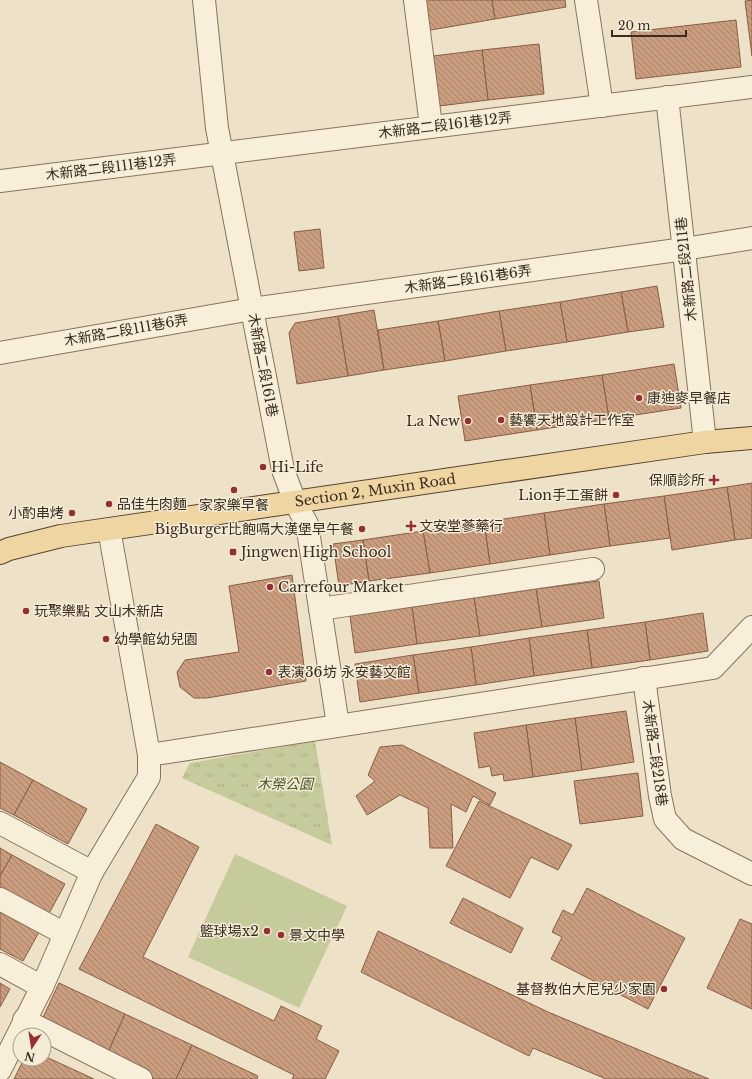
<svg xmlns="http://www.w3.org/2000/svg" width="752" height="1079" font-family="'Libre Baskerville','Noto Sans TC',serif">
<defs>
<pattern id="park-tufts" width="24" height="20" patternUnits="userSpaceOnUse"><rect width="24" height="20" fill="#c6cb9b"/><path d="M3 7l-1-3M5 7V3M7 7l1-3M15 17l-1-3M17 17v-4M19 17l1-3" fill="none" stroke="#abae85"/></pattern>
<pattern id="building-back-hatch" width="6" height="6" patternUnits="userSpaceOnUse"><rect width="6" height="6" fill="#ca9d7e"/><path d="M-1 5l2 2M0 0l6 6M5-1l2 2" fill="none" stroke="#a58067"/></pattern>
</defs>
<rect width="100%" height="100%" fill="#ede1c7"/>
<polygon fill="url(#park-tufts)" points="315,741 332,845 182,778 190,763"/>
<polygon fill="#c6cb9b" points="235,854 347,906 299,1008 188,957"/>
<g fill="url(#building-back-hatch)" stroke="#875e44">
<polygon points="419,0 492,0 495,19 425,31"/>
<polygon points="492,0 565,0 566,7 495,19"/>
<polygon points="752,0 752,56 745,1"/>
<polygon points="736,20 741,67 636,79 631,32"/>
<polygon points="539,44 544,94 488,100 482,50"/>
<polygon points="482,50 488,100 431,107 425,57"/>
<polygon points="320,229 324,268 299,271 294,232"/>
<polygon points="657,286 664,327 628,332 621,292"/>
<polygon points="621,292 628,332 567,342 560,302"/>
<polygon points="560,302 567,342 506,351 499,311"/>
<polygon points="374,310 384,370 348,376 338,316"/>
<polygon points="499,311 506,351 445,361 438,321"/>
<polygon points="338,316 348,376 297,384 289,333 295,323"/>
<polygon points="438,321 445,361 384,370 378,330"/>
<polygon points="674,364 681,408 609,419 602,375"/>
<polygon points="602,375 609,419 537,430 530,385"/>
<polygon points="530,385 537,430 465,441 458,396"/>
<polygon points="752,483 752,538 735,540 727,487"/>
<polygon points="727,487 735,540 672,550 664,496"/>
<polygon points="664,496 670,538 610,546 604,504"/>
<polygon points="604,504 610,546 550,555 544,513"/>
<polygon points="544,513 550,555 490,564 484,522"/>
<polygon points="484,522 490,564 430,573 423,531"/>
<polygon points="423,531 430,573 369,581 363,540"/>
<polygon points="363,540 369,581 339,586 333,544"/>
<polygon points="292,575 306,681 207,698 194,698 180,687 177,672 185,660 239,652 229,586"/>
<polygon points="599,581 604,618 542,627 536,589"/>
<polygon points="536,589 542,627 480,636 474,598"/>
<polygon points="474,598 480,636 417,644 412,607"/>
<polygon points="412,607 417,644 355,653 350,616"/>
<polygon points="703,613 708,651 650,660 645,622"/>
<polygon points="645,622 650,660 592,668 587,630"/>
<polygon points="587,630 592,668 534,676 529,638"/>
<polygon points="529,638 534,676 476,685 471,647"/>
<polygon points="471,647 476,685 419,693 413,655"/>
<polygon points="413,655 419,693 360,702 355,664"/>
<polygon points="626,711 634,762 582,770 575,718"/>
<polygon points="575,718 582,770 533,777 526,725"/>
<polygon points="526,725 533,777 504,781 503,774 492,776 490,766 479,768 474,733"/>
<polygon points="402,745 496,793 490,805 473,796 466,812 451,804 453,848 430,848 428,808 400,795 367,815 356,796 375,781 368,775 380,747"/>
<polygon points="0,762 33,780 14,815 0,808"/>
<polygon points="638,773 643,816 580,824 574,781"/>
<polygon points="33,780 87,809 68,844 14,815"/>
<polygon points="479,801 572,845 558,870 531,857 510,898 446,866"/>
<polygon points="156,824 199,847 143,957 274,1021 281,1006 322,1026 316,1039 339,1051 325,1079 292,1079 294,1075 79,969"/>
<polygon points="0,848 12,855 0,876"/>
<polygon points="12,855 65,884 46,919 0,895 0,876"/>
<polygon points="587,888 685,938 648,1009 551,959 562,937 552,932 563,910 573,915"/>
<polygon points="463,898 523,928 511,953 450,923"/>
<polygon points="0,902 43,925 23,961 0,949"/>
<polygon points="740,919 752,924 752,1009 707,988"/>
<polygon points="378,931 548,1012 709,1079 606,1079 533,1048 529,1056 361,972"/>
<polygon points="0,983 10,989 0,1007"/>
<polygon points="59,983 125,1014 106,1057 39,1026"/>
<polygon points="125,1014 192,1045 176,1079 153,1079 106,1057"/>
<polygon points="192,1045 258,1076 257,1079 176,1079"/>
<polygon points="44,1056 94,1079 14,1079 24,1059 44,1059"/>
</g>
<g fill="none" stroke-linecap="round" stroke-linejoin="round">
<g stroke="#88745d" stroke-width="24">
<g id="minor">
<polyline points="204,0 217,128 283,470 295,502 307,524 338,725"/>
<polyline points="415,0 431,126"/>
<polyline points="586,0 602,106"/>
<polyline points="667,97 705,442"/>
<polyline points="0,181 752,87"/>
<polyline points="0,353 252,309 684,249 752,238"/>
<polyline points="320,609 593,569"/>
<polyline points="644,678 660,796 665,819 683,839 752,874"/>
<polyline points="149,755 713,668 752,627"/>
<polyline points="0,823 92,872"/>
<polyline points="0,899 65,934"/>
<polyline points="0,964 42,987"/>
<polyline points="24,1020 141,1079"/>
<polyline points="0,1070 42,987 92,872 149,777 149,755 109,529"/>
</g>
</g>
<g stroke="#574231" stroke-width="24">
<g id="major">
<path id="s1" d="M0,553L9,549L61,536L705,442L752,438"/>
</g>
</g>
<use href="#minor" stroke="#f8efda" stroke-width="22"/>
<use href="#major" stroke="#eed5a1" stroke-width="22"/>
</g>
<g fill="#962f31" stroke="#f5ecd7" stroke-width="1.5">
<circle cx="639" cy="398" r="4"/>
<circle cx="501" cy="420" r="4"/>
<circle cx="468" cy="421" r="4"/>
<circle cx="263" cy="467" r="4"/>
<path d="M712 474h4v4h4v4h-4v4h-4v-4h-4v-4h4z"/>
<circle cx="234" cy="490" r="4"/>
<circle cx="616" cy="495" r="4"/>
<circle cx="109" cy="504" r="4"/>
<circle cx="72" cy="513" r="4"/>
<path d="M409 520h4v4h4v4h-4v4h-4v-4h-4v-4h4z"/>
<circle cx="362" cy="529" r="4"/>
<rect x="229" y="548" width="8" height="8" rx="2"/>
<circle cx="270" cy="587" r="4"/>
<circle cx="26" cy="611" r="4"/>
<circle cx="106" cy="639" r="4"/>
<circle cx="269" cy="672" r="4"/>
<circle cx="267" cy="931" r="4"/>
<circle cx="281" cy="935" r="4"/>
<circle cx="664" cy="989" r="4"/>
</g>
<g text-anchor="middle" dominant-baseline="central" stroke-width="3" stroke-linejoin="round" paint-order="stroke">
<g font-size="14" fill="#392c20" stroke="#f5ecd7">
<text transform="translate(445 125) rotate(-7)">木新路二段161巷12弄</text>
<text transform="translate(111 167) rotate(-7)">木新路二段111巷12弄</text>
<text transform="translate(686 269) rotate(-96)">木新路二段211巷</text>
<text transform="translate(468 279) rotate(-8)">木新路二段161巷6弄</text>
<text transform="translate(126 330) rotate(-10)">木新路二段111巷6弄</text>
<text transform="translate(263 365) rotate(79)">木新路二段161巷</text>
<text stroke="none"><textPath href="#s1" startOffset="381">Section 2, Muxin Road</textPath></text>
<text transform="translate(655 753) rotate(82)">木新路二段218巷</text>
</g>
<g font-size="14" fill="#392c20" stroke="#f5ecd7" text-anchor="start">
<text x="647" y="398">康迪麥早餐店</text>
<text x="509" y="420">藝饗天地設計工作室</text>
<text x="460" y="421" text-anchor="end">La New</text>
<text x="271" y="467">Hi-Life</text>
<text x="705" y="480" text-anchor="end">保順診所</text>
<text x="608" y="495" text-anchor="end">Lion手工蛋餅</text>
<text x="117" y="504">品佳牛肉麵</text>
<text x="234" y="505" text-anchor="middle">家家樂早餐</text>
<text x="64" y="513" text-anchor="end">小酌串烤</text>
<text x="419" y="526">文安堂蔘藥行</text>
<text x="354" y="529" text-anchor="end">BigBurger比飽嗝大漢堡早午餐</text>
<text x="241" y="552">Jingwen High School</text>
<text x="278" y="587">Carrefour Market</text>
<text x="34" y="611">玩聚樂點 文山木新店</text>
<text x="114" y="639">幼學館幼兒園</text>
<text x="277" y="672">表演36坊 永安藝文館</text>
<text x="259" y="931" text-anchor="end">籃球場x2</text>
<text x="289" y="935">景文中學</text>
<text x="656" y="989" text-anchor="end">基督教伯大尼兒少家園</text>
</g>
<g font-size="14" font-style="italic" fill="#4a5527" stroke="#f5ecd7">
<text x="285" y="784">木榮公園</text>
</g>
</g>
<g transform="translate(32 1047) rotate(192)"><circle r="19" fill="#f5ecd7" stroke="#aa9f8e"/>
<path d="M0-3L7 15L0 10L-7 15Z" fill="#962f31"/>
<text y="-6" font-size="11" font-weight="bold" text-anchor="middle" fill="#392c20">N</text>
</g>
<path d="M612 30v6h74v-6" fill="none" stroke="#392c20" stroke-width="2"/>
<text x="618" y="30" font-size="12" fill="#392c20" stroke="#f5ecd7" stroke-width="3" paint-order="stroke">20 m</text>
</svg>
